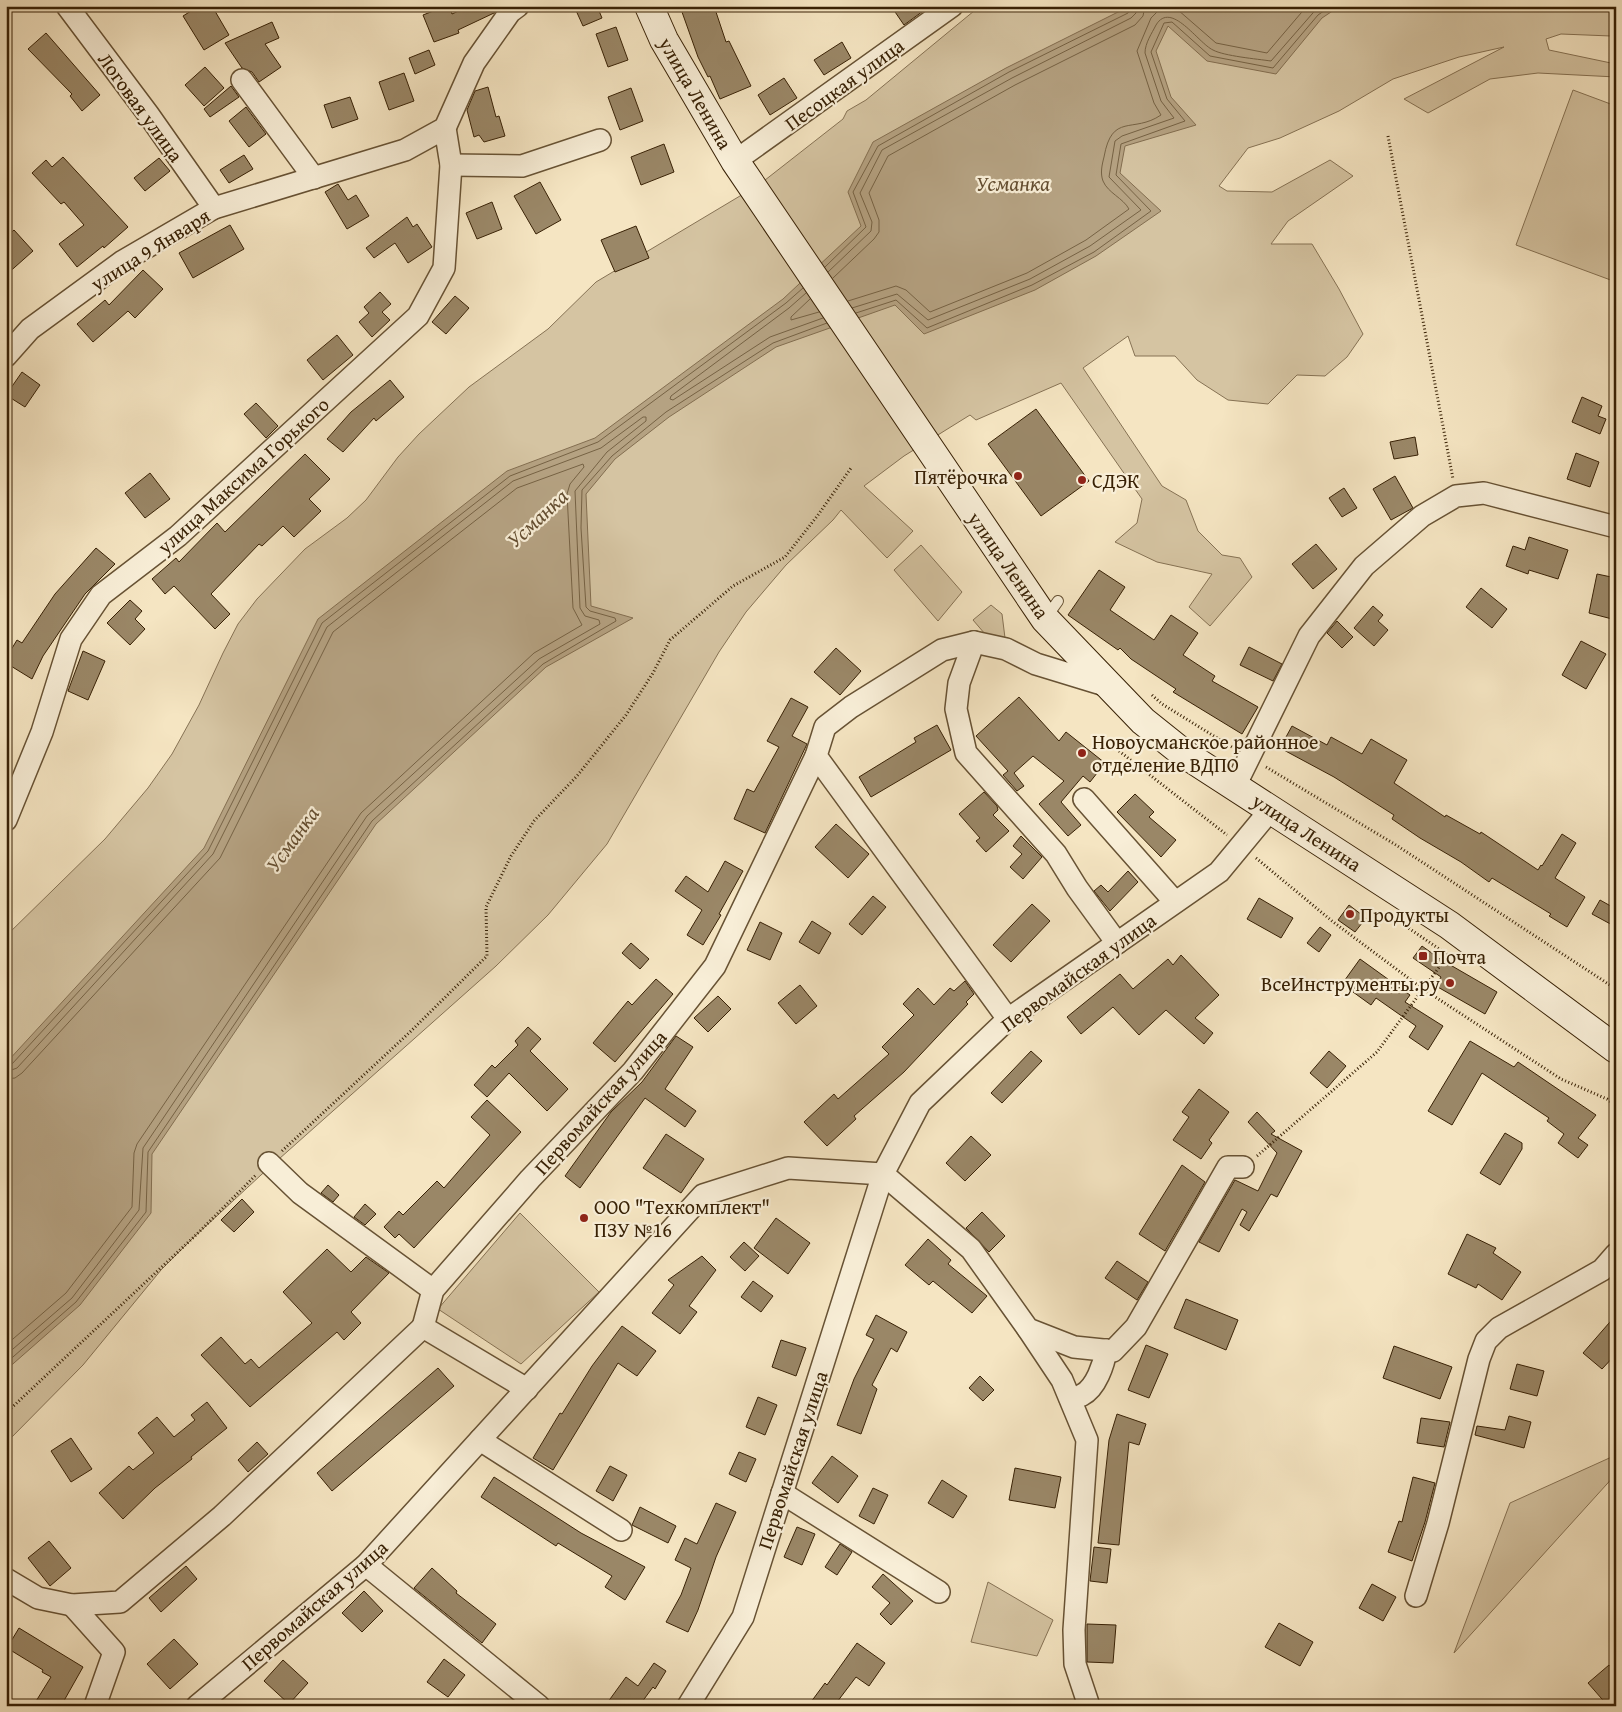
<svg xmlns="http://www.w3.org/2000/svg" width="1622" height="1712" font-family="'Gentium Book Plus',serif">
<rect width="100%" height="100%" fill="#f5e5c2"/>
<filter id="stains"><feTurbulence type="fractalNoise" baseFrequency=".004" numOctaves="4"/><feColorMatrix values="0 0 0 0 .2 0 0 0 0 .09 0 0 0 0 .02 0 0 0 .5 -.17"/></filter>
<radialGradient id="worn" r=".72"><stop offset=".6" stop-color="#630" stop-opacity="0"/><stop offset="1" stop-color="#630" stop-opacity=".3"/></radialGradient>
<g fill="#d5c4a2" stroke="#867254">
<polygon points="980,6 1616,6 1616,39 1611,36 1561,34 1546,39 1549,50 1611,63 1616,67 1616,77 1538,73 1490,79 1428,113 1404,99 1504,47 1459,57 1393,79 1339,111 1280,138 1248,148 1219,186 1227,191 1272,192 1330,160 1353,176 1288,221 1271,244 1312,244 1339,289 1363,334 1347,357 1325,376 1297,375 1268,404 1228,400 1197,380 1175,356 1135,356 1128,336 1083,368 1162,486 1186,500 1198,531 1222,555 1240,558 1252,577 1210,626 1189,607 1212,574 1157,562 1115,542 1137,523 1142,499 1061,383 976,420 970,415 904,456 864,486 913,531 887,558 841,510 833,520 786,565 746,612 719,652 607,844 548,915 496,966 261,1175 193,1238 161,1270 83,1365 6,1443 6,936 105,839 148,788 172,754 199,705 223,653 238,624 257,599 305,549 347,518 366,500 398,457 419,434 469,387 548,329 596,282 760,184 843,119 847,111 866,100"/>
<polygon points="1573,90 1616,106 1616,282 1516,245"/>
<polygon points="921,545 962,592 938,621 894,570"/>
<polygon points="991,605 1002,614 1005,638 985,634 973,620"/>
<polygon points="520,1213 599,1292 521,1364 438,1309"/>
<polygon points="1616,1455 1616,1474 1454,1653 1510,1503"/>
<polygon points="988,1582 1053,1620 1037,1656 971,1642"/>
</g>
<polygon fill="#b5a282" stroke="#836e50" points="1130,6 1340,6 1322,18 1276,74 1207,61 1168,26 1156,51 1171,97 1196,125 1125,146 1120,173 1161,211 1096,256 1035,290 924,334 895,305 776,347 669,417 615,459 586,494 591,606 633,618 546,667 376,824 152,1154 151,1213 80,1305 6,1370 6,1063 204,848 318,619 507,471 595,438 783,299 861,226 848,192 873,142 1006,68"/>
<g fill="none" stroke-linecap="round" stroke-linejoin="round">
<g stroke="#766244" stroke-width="1">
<polyline points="825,267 866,227 853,192 878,146 1009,72 1128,13 1131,6"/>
<polyline points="828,272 871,231 872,222 860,193 882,150 1012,78 1131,18 1136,13 1137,6"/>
<polyline points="833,278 874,239 879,232 879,220 869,193 888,156 1015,85 1135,25 1143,16 1145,6"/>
<polyline points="806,293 789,308 671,396 670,399 673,400 770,337 823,318"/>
<polyline points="810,299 791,317 791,320 819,312"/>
<path d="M848,301L896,286L906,290L930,312L1027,273L1086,240L1129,209C1123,198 1108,193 1103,181C1100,173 1102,165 1104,157C1112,112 1133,134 1161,115L1154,103L1137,51L1151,18L1159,10L1169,7L1178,10L1216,43L1267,53L1307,6"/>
<path d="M852,308L897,294L928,320L1030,279L1090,246L1141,210L1109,177L1115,141L1122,136L1174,118L1161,101L1145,53C1145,43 1152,33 1156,25C1171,0 1198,43 1213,50C1224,56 1257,59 1271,61L1319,6"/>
<polyline points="856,313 896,300 927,328 1032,285 1094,252 1151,211 1116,175 1121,144 1185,121 1167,99 1151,52 1164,23 1172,22 1210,56 1273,68 1318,15 1331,6"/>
<polyline points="6,1066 12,1064 208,851 322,623 510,476 598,442 786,303 803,288"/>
<polyline points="6,1072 17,1068 213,854 327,627 513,481 601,448 643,417 646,417 646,421 607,452 575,491 580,608 585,616 599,620 600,624 539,659 367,816 143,1148 139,1210 72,1298 6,1355"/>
<polyline points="6,1079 15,1078 22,1073 220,858 333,632 517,488 583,464 584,467 570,484 567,494 573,608 582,625 534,653 361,813 137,1144 134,1153 132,1207 66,1293 6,1345"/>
<polyline points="6,1363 76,1302 146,1212 148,1152 372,821 543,664 616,621 615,618 590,611 586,607 581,528 582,490 612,456 666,412 773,343 827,323"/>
</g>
</g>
<g fill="#9a8767" stroke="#382105">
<polygon points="199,6 212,6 229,35 204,50 183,16"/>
<polygon points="446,6 449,6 452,14 469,6 499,6 494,13 458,30 459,33 434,42 423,15"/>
<polygon points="574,6 597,6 602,18 583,26"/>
<polygon points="698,6 714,6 726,42 729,41 751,86 720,99 710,76 708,77 698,57 682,12"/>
<polygon points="891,6 930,6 904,25"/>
<polygon points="272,22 279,38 265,44 281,67 259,82 252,72 242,68 225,43"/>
<polygon points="616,27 628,60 608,67 596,34"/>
<polygon points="46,33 100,95 82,111 70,96 72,94 28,49"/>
<polygon points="842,42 851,58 824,75 814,60"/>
<polygon points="429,50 435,65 415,74 409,58"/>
<polygon points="205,67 224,88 204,106 185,85"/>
<polygon points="404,73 414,101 389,110 379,82"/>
<polygon points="784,78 797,98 770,115 758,95"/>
<polygon points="231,86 239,97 210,117 204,109"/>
<polygon points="488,87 496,117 499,116 505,136 484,142 479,135 474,137 467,110 475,91"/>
<polygon points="631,88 643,121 620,130 608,97"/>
<polygon points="350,97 358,119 332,128 324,105"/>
<polygon points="246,107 266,134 249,147 229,121"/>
<polygon points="664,144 674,172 641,185 631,157"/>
<polygon points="244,155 253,169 229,183 220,170"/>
<polygon points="63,157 128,227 104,248 103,246 77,267 59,244 84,225 64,202 61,204 32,173 46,160 52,167"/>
<polygon points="159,158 170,171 145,191 134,178"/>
<polygon points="540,182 561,220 536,234 514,196"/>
<polygon points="338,184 348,200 356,195 369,216 347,229 325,192"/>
<polygon points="492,202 502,229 477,239 466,213"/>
<polygon points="407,217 413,227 417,224 432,247 408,263 395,243 374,258 366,248"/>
<polygon points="230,225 244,249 193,278 179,253"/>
<polygon points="636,226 649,258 615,272 601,240"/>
<polygon points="14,230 33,251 6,275 6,237"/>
<polygon points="143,270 163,289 135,318 128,311 93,342 77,324 105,300 109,305"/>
<polygon points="380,292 391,304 382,312 390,320 372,337 359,322 369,313 364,307"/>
<polygon points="455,296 469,308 446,334 432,322"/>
<polygon points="337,335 353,355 323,380 307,360"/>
<polygon points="22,372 40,385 25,407 6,395"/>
<polygon points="390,380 404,397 376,421 374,418 343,452 327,439 351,412"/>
<polygon points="1582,397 1602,406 1598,416 1606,419 1600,434 1572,422"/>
<polygon points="256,403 278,426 266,438 244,414"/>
<polygon points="1036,409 1089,481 1041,516 988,444"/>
<polygon points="1415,437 1418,455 1394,459 1390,442"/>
<polygon points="1576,453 1599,462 1590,487 1567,479"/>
<polygon points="305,454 330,479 309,499 321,511 294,537 283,526 262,546 259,544 211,594 230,614 215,629 174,586 165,594 152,579 176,558 179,562 217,523 225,532"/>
<polygon points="150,473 170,499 145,518 125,493"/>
<polygon points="1395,476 1413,508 1391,520 1373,489"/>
<polygon points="1344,488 1357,508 1342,517 1329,498"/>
<polygon points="1529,537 1568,550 1558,579 1529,570 1528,574 1506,566 1513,546 1525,550"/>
<polygon points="1316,544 1337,569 1313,589 1292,564"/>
<polygon points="96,548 115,564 85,594 43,656 32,679 6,663 6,658 17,640 22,643 55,594"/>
<polygon points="1099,570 1125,587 1110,610 1154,640 1171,615 1198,633 1183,655 1215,676 1212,681 1258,707 1242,734 1173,692 1176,689 1131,659 1120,648 1118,650 1068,615"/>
<polygon points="1597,574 1616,578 1616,620 1589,613"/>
<polygon points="1481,588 1507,609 1492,628 1466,607"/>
<polygon points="130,600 142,611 135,619 145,629 130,645 107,623"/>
<polygon points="1373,606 1383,615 1378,621 1388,630 1374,646 1354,628"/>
<polygon points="1337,621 1353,637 1342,648 1327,633"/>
<polygon points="1581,641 1606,654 1586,689 1562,675"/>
<polygon points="1249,647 1282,664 1273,681 1240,665"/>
<polygon points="836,648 861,671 840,695 814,672"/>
<polygon points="83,651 105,661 88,700 68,691"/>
<polygon points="1019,697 1059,741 1066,732 1105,763 1090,782 1083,776 1061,802 1081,825 1068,836 1039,804 1064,781 1033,756 1014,773 1024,786 1017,791 1003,775 1008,771 976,736"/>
<polygon points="791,698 808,707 792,736 807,744 765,833 734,819 747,789 754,792 779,747 767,741"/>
<polygon points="937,725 951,750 871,797 859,777 916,742 914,738"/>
<polygon points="1292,726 1327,745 1331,737 1362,754 1371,739 1407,760 1394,783 1445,817 1446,815 1480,834 1481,832 1538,870 1541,865 1542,866 1562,834 1576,843 1555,878 1585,897 1567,927 1549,916 1551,914 1492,878 1489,882 1461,862 1420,838 1392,819 1394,815 1334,777 1280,748"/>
<polygon points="984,792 997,806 998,810 993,815 1009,831 986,852 976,841 980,838 959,814"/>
<polygon points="1135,794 1154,812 1149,817 1176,840 1161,857 1117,812"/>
<polygon points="836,824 869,854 848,878 815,847"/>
<polygon points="1021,836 1042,857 1023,879 1010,867 1022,854 1013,846"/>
<polygon points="725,861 743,871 719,914 721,915 703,945 687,935 702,910 675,891 686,876 708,892"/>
<polygon points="1128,871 1138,882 1110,911 1094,891 1101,885 1108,892"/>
<polygon points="873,896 886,907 862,935 849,924"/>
<polygon points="1259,898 1293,918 1281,938 1247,919"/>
<polygon points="1600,900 1616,909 1616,927 1592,914"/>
<polygon points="1032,904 1050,921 1011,962 993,945"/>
<polygon points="1349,905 1366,918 1355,932 1338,920"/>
<polygon points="812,921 831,933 819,954 799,942"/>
<polygon points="760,922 782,933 770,960 747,950"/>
<polygon points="1320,927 1331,935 1319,952 1307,943"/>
<polygon points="631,943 649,959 640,969 622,953"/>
<polygon points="1422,946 1440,959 1497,992 1485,1014 1436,986 1441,977 1413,958"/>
<polygon points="1181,955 1219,995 1195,1018 1213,1033 1204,1044 1166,1010 1139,1035 1113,1007 1081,1034 1067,1017 1120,974 1133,989 1168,959 1173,965"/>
<polygon points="1360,959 1410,995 1405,1002 1443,1026 1428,1050 1409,1037 1416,1026 1376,998 1371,1005 1342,984"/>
<polygon points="656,979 673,994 615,1062 593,1043 628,1001 632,1005"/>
<polygon points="965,981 974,994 966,1002 968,1004 904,1072 854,1116 856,1119 827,1146 804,1122 834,1094 838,1099 889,1054 882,1047 914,1015 903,1004 918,988 934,1005 950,988 954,991"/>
<polygon points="800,985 817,1006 796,1024 778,1003"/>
<polygon points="718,996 731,1009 708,1032 694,1018"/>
<polygon points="528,1027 541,1039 530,1051 568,1089 547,1111 509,1073 487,1097 474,1085 492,1065 495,1068 518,1045 515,1041"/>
<polygon points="676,1036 693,1047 665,1089 696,1111 685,1127 645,1098 580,1188 565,1176 611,1112 642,1082"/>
<polygon points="1470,1041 1514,1067 1518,1062 1596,1115 1578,1138 1588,1145 1578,1158 1558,1143 1564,1134 1547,1121 1549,1118 1482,1073 1452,1125 1428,1111"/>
<polygon points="1031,1051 1042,1061 1002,1103 991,1093"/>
<polygon points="1329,1051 1346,1066 1327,1088 1310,1073"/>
<polygon points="1199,1089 1229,1112 1209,1140 1212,1143 1201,1159 1173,1140 1189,1117 1182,1112"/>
<polygon points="487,1100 521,1132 414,1248 399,1234 395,1238 384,1227 399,1211 403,1215 437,1181 444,1188 490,1135 471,1117"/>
<polygon points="1257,1112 1275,1131 1271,1134 1302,1151 1277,1197 1271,1194 1249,1231 1240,1225 1247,1212 1242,1209 1219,1252 1199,1242 1235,1180 1258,1191 1277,1153 1248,1122"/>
<polygon points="1505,1133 1522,1143 1522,1149 1500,1185 1480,1173"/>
<polygon points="666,1134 704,1159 681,1193 643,1168"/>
<polygon points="971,1136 991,1155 965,1181 946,1163"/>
<polygon points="1182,1165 1205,1182 1165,1251 1139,1234"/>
<polygon points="328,1185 339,1195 333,1202 321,1193"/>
<polygon points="242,1199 254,1212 234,1232 221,1220"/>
<polygon points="365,1204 376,1214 365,1225 354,1217"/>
<polygon points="982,1212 1005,1236 989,1252 966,1228"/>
<polygon points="776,1218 810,1243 788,1274 754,1248"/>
<polygon points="1467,1234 1496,1248 1493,1253 1521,1272 1502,1300 1478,1284 1476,1288 1448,1274"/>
<polygon points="928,1239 951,1260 948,1264 987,1296 972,1313 933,1281 929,1285 905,1265"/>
<polygon points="744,1242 759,1256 745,1271 730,1257"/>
<polygon points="327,1249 351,1272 366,1257 389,1273 351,1312 361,1323 344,1340 337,1332 250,1407 201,1355 221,1337 245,1364 251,1359 259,1368 312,1323 283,1292"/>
<polygon points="702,1256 716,1270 689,1306 697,1312 680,1334 652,1313 674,1285 668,1280"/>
<polygon points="1117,1261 1148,1282 1137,1300 1105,1278"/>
<polygon points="753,1281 773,1296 761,1312 741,1297"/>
<polygon points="1186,1299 1238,1320 1226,1350 1174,1328"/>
<polygon points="876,1315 907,1332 897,1352 891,1348 872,1385 877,1389 861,1434 837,1425 854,1379 874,1339 866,1335"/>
<polygon points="1616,1315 1616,1354 1602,1369 1583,1353"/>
<polygon points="622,1326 656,1351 637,1376 618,1363 553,1470 533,1458 560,1413 562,1414 592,1366"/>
<polygon points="781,1340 806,1348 796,1376 772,1367"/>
<polygon points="1146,1345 1168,1354 1149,1398 1128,1390"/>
<polygon points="1394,1346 1452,1367 1440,1399 1383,1378"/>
<polygon points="1517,1364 1544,1371 1537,1396 1510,1389"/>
<polygon points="438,1368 454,1386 332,1491 317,1473"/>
<polygon points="980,1376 994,1390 983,1401 969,1388"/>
<polygon points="758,1397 777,1405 765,1435 746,1427"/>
<polygon points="207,1402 227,1428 191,1457 192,1459 155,1488 123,1519 99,1493 129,1466 133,1470 154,1453 138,1433 157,1417 174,1437 195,1420 191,1415"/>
<polygon points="1117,1414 1146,1424 1139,1445 1129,1442 1119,1545 1098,1543 1109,1440"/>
<polygon points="1509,1416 1531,1422 1524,1448 1475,1435 1477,1426 1505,1430"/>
<polygon points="1421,1418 1450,1422 1444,1447 1417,1443"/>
<polygon points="71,1438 92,1469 71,1482 51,1451"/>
<polygon points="257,1442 268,1454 248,1472 238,1460"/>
<polygon points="739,1452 756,1459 746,1482 729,1474"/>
<polygon points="832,1456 858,1476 838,1503 812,1483"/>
<polygon points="610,1466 627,1475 613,1501 596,1491"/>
<polygon points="1015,1468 1061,1477 1055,1508 1009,1500"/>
<polygon points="494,1477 581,1533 645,1567 625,1600 605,1587 612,1576 558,1543 556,1546 481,1497"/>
<polygon points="1413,1477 1435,1483 1425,1522 1412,1561 1388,1552 1399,1521 1402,1522"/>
<polygon points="942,1480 967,1496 953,1518 928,1503"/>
<polygon points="873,1488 888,1495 874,1524 859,1516"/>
<polygon points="716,1503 736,1512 716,1557 698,1610 688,1632 666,1622 681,1595 691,1568 675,1560 685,1538 697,1544"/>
<polygon points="640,1507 676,1526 668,1543 632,1525"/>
<polygon points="797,1527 815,1534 802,1565 784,1557"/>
<polygon points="49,1541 71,1568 50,1586 28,1558"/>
<polygon points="840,1544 852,1552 837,1575 825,1567"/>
<polygon points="1094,1547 1111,1549 1107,1583 1090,1581"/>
<polygon points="186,1566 197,1579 161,1612 149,1598"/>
<polygon points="432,1568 457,1591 456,1593 496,1624 482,1643 414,1588"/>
<polygon points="883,1574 913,1601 891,1625 880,1614 890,1603 872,1587"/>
<polygon points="1372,1584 1396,1597 1383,1621 1359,1608"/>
<polygon points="364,1591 383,1611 362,1632 342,1613"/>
<polygon points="1279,1623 1313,1642 1300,1666 1265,1647"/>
<polygon points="1087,1624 1116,1625 1113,1663 1087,1662"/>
<polygon points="19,1628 83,1667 61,1706 33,1706 51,1677 42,1672 43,1670 7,1648"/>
<polygon points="174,1639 198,1664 170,1689 147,1664"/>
<polygon points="857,1643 885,1663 869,1686 856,1677 834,1706 808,1706 825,1683 827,1685"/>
<polygon points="444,1659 465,1675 448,1697 427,1682"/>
<polygon points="283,1660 308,1683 289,1704 264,1681"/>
<polygon points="654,1663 666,1671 655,1689 653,1687 639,1706 605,1706 626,1677 638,1686"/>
<polygon points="1609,1665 1616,1673 1616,1706 1608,1706 1588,1683"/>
</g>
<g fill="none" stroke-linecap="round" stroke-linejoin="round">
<g stroke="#675234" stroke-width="12">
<polyline id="lane" points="1046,618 1058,601"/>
</g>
<g stroke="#675234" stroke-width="24">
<g id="street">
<polyline points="67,6 148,114 214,208"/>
<polyline points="242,80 314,178"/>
<polyline points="735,161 952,6"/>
<polyline points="451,165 522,166 600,140"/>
<polyline points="6,356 30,329 123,261 214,208 405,150 445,128 474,63 510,12 518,6"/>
<polyline points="974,642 959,683 956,709 966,753 1056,854 1077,888 1117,943"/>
<polyline points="1235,786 1309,636 1364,566 1422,516 1456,496 1484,493 1616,527"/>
<polyline points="1084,799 1175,902"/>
<polyline points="6,820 42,732 71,639 101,595 178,536 418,316 444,268 451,165 445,128"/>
<polyline points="1008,1019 816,756 825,727 851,707 942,650 974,642 1006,649 1036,664 1108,686"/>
<polyline points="269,1163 300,1193 433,1290"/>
<polyline points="1028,1329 1062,1380 1087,1440 1074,1630 1075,1664 1089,1706"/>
<polyline points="527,1389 423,1327 433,1290 530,1179 633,1071 715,966 816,756"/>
<path d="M1070,1398C1073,1397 1079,1397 1082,1395C1096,1388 1104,1364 1106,1350"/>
<polyline points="480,1440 621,1530"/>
<polyline points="782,1493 939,1592"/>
<polyline points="366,1565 539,1706"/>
<polyline points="6,1579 38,1598 72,1605 120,1602 222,1516 423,1327"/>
<polyline points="1416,1596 1438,1523 1479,1359 1486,1341 1499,1328 1602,1270 1616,1254"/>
<polyline points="72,1605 114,1652 95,1706"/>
<polyline points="197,1706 366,1565 703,1195 788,1168 883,1174 971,1249 1028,1329 1074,1347 1113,1351 1136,1327 1228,1167 1243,1167"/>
<polyline points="688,1706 743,1617 883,1174 920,1103 1008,1019 1219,872 1272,808"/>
</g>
</g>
<g stroke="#382105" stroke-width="30">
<polyline id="secondary" points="649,6 664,40 735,161 1045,619 1143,721 1183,753 1449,925 1616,1049"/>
</g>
<g stroke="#382105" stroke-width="3" stroke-dasharray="1 2.5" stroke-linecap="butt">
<polyline points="1388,136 1453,479"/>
<polyline points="1152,695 1162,704 1235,749"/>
<polyline points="1119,751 1227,835"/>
<polyline points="1266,767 1396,845 1616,989"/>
<polyline points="1256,858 1332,921 1423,989 1561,1079 1607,1099 1616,1106"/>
<polyline points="282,1151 410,1032 487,956 486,907 511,856 534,821 577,776 626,715 653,673 670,640 733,586 785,557 818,515 851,468"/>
<polyline points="1257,1156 1377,1052 1448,955 1407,927"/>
<polyline points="6,1413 197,1234 256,1175"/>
</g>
<use href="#lane" stroke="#f8eed7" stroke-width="10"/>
<use href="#street" stroke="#f8eed7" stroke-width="21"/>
<use href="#secondary" stroke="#f8eed7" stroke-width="28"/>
</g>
<g fill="#8f2418" stroke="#f8eed7" stroke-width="2">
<circle cx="1018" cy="476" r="5"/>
<circle cx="1082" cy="480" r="5"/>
<circle cx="1082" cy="753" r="5"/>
<circle cx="1350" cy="914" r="5"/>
<rect x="1418" y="951" width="10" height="10" rx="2.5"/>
<circle cx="1450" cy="983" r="5"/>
<circle cx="584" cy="1218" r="5"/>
</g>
<g text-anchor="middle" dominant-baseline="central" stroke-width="4.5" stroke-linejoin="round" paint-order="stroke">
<g font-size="20" fill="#382105" stroke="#f8eed7">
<text transform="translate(844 84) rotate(-36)">Песоцкая улица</text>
<text transform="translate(696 93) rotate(60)">улица Ленина</text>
<text transform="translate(141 107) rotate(54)">Логовая улица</text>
<text transform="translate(150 249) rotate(-32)">улица 9 Января</text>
<text transform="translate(243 475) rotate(-42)">улица Максима Горького</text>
<text transform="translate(1009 565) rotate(55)">улица Ленина</text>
<text transform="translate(1307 832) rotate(33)">улица Ленина</text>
<text transform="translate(1078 972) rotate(-36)">Первомайская улица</text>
<text transform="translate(600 1102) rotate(-48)">Первомайская улица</text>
<text transform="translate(792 1460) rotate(-72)">Первомайская улица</text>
<text transform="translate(314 1605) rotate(-41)">Первомайская улица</text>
</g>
<g font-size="20" fill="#382105" stroke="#f8eed7" text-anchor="start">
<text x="1008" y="476" text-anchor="end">Пятёрочка</text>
<text x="1092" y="480">СДЭК</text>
<text x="1092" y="741">Новоусманское районное<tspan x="1092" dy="23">отделение ВДПО</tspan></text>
<text x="1360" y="914">Продукты</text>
<text x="1433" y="956">Почта</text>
<text x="1440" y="983" text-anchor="end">ВсеИнструменты.ру</text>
<text x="594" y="1206">ООО "Техкомплект"<tspan x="594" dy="23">ПЗУ №16</tspan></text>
</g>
<g font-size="21" font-style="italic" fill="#644e31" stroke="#f8eed7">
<text x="1013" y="183">Усманка</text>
<text transform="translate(537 518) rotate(-43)">Усманка</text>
<text transform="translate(292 839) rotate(-54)">Усманка</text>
</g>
</g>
<rect width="1622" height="1712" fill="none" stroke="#f5e5c2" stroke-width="25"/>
<rect x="8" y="8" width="1607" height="1697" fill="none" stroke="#382105" stroke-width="2.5"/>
<rect x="12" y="12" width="1597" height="1687" fill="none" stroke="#382105"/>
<rect width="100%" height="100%" filter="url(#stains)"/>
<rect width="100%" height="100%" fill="url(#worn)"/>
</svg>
